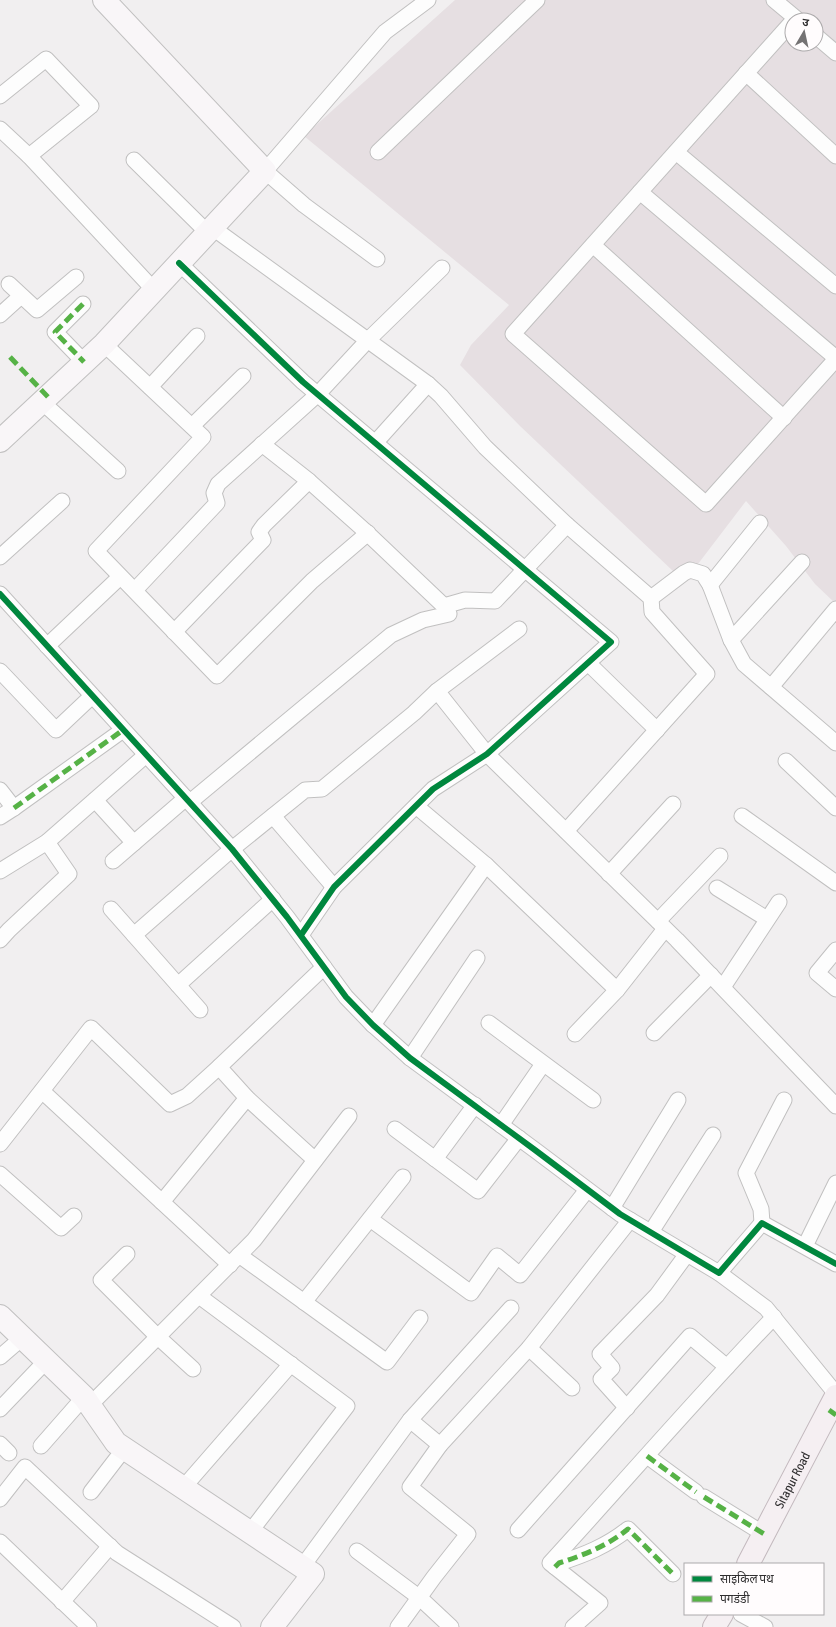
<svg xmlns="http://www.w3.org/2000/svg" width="836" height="1627" font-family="'Asap Condensed','Noto Sans Devanagari',sans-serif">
<rect width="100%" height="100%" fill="#f1eff0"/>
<path fill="#e6dfe2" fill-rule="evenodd" d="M455,0H836V604L815,584L786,546L746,501L698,564L674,572L520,426L460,365L471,345L509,305L304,136ZM792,20H816V44H792Z"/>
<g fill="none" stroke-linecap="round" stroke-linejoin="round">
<g stroke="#c1c0c0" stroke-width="17">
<g id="street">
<polyline points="774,0 798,20"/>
<polyline points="792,22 513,334 706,504 836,359"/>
<polyline points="816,36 836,53"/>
<polyline points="746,73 836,156"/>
<polyline points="0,96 46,59 91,106 29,156"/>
<polyline points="0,129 29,156 154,290"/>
<polyline points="378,152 537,0"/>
<polyline points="676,152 836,286"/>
<polyline points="134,160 208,233"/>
<polyline points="640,192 836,358"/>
<polyline points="213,228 428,384 441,396 485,447 567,525 651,598 652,612 707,674 566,831"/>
<polyline points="593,245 784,418"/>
<polyline points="377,259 304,205 265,171 385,32 428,0"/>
<polyline points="179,263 303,382 611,642 487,754 433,789 334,887 301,935"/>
<polyline points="9,284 37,310 76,277"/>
<polyline points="83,304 55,332 84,362"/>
<polyline points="0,315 21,296"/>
<polyline points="104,344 203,437 96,551 217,676 312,581 368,533"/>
<polyline points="150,387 197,336"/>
<polyline points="42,402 118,471"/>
<polyline points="192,426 243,376"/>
<polyline points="375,443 428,384"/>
<polyline points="0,557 62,501"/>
<polyline points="710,585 760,523"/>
<polyline points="135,590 217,503 214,493 218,484 318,394 368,340 442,268"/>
<polyline points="0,594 232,849 287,917 346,997 373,1025 410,1058 535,1150 620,1214 719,1273 762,1223 836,1264"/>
<polyline points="651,598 684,573 690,570 703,574 710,585 731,640 744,664 836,743"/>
<polyline points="444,606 465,600 495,601 567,525"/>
<polyline points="174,632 263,540 259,532 264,525 309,481"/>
<polyline points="731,640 802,562"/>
<polyline points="47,646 120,577"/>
<polyline points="588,663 657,730"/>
<polyline points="0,671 56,730 92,696"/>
<polyline points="771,687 836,609"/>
<polyline points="437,691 487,754 677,940 836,1106"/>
<polyline points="786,761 836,808"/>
<polyline points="0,790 14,808"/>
<polyline points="95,800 134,843"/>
<polyline points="190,802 391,635 423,620 449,614 444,606 364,530 309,481 262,444"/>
<polyline points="416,806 486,865 617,990"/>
<polyline points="273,816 334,887"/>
<polyline points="742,816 836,883"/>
<polyline points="0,817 14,808 123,730"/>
<polyline points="113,861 186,798"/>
<polyline points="0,871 47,842 146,755"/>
<polyline points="609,874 673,804"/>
<polyline points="717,888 767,919"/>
<polyline points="111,909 200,1010"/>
<polyline points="658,921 720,856"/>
<polyline points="134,935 232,849 305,790 322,789 414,713 437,691 519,629"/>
<polyline points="0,940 9,930 69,874 47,842"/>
<polyline points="836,950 817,973 836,989"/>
<polyline points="178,985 273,899"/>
<polyline points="723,987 779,902"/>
<polyline points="489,1023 593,1100"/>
<polyline points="373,1025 486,865"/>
<polyline points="654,1033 711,975"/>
<polyline points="575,1034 617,990 665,929"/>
<polyline points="410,1058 477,958"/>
<polyline points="219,1067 247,1098 315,1160"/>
<polyline points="42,1091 230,1265"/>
<polyline points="501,1125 543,1064"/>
<polyline points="395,1129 478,1191 519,1138"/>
<polyline points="0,1144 91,1028 170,1104 187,1096 219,1067 324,967"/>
<polyline points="435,1159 475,1105"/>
<polyline points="0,1174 61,1228 74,1216"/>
<polyline points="162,1202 247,1098"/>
<polyline points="612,1208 678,1100"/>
<polyline points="370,1219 471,1293 497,1256 520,1275 587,1190"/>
<polyline points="762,1223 761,1209 746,1173 784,1100"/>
<polyline points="651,1232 713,1135"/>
<polyline points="805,1246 836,1183"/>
<polyline points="127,1254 101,1280 158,1337 193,1369"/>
<polyline points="239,1255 387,1362 420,1318"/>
<polyline points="719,1273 766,1308 836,1394"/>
<polyline points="199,1296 347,1406 250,1532"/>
<polyline points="304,1302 403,1177"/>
<polyline points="529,1348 572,1388"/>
<polyline points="0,1357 22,1338"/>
<polyline points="90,1405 254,1240 349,1116"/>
<polyline points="627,1408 601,1379 612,1368 600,1354 657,1295 687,1254"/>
<polyline points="0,1409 46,1361"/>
<polyline points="410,1420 440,1445"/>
<polyline points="0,1444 9,1453"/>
<polyline points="41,1446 84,1397"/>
<polyline points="647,1456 696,1492"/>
<polyline points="183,1488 291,1364"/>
<polyline points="91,1492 124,1449"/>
<polyline points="704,1497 764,1534"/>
<polyline points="0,1499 25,1467 117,1553 233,1627"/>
<polyline points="518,1530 690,1336 727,1367"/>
<polyline points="0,1542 89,1627"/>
<polyline points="357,1551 420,1598 451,1627"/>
<polyline points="302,1567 410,1420 511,1308"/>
<path d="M555,1567L559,1563C584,1555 607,1546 628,1529L673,1574"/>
<polyline points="62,1602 110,1546"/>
<polyline points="741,1614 765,1627"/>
<polyline points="398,1627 434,1577 468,1534 410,1487 440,1445 529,1348 630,1220"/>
<path d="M573,1627L600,1603L550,1563C625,1481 697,1397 774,1317"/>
</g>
</g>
<g stroke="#c1c0c0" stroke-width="24">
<g id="secondary">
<polyline points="0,441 104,344 265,171 104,0"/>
<polyline points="0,1316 84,1397 116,1443 313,1574 272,1627"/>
</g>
</g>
<g stroke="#c3b9be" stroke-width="24">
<g id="primary">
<path id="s1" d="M748,1564L836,1396"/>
<polyline points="714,1627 722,1614"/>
</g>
</g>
<use href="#street" stroke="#fdfdfd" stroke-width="15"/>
<use href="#secondary" stroke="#f9f6f8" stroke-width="22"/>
<use href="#primary" stroke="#f5eff2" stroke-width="22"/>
<g stroke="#56b246" stroke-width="5" stroke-dasharray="10 5" stroke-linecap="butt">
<polyline points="83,304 55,332 84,362"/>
<polyline points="10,357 48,397"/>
<polyline points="14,808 123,730"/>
<polyline points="829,1410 836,1415"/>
<polyline points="647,1456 696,1492"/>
<polyline points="704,1497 764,1534"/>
<path d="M555,1567L559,1563C584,1555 607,1546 628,1529L673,1574"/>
</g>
<g stroke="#fffcfd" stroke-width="8">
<g id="cycleway">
<polyline points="179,263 303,382 611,642 487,754 433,789 334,887 301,935"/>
<polyline points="0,594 232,849 287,917 346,997 373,1025 410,1058 535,1150 620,1214 719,1273 762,1223 836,1264"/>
</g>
</g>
<use href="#cycleway" stroke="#00873e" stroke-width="6"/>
</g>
<g text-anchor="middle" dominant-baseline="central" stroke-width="3" stroke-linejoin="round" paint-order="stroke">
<g font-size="13" fill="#302f30" stroke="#fffcfd">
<text stroke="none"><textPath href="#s1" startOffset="95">Sitapur Road</textPath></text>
</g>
</g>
<rect x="684" y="1563" width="140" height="52" fill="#fffcfd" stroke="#acaaab"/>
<rect x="692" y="1576" width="20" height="6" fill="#00873e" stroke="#acaaab"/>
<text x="720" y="1583" font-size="12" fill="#302f30">साइकिल पथ</text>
<rect x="692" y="1596" width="20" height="6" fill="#56b246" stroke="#acaaab"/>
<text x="720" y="1603" font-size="12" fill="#302f30">पगडंडी</text>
<g transform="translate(804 32) rotate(9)"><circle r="19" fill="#fffcfd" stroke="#acaaab"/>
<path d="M0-3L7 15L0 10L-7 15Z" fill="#747273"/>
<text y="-6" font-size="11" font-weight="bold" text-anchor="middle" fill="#302f30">उ</text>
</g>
</svg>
